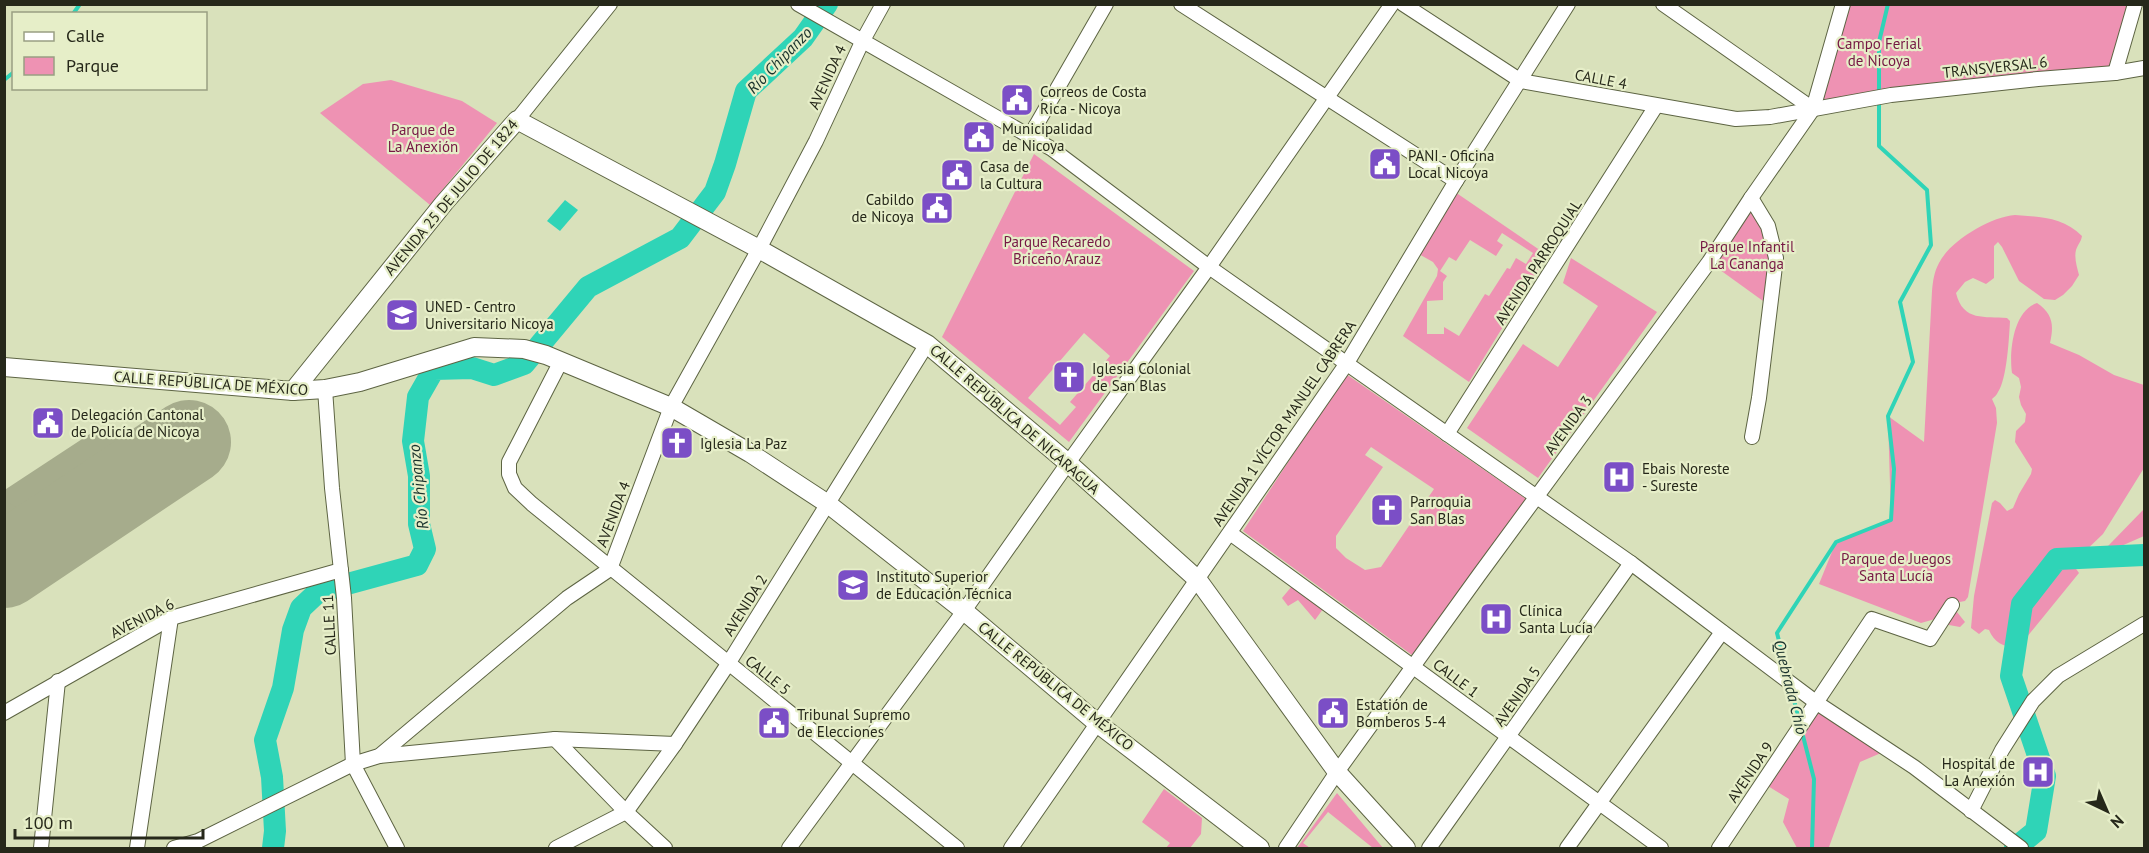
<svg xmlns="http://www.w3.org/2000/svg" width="2149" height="853" font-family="'PT Sans',sans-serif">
<rect width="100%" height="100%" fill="#d9e1bb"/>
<g fill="#ee92b3" fill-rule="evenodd">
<polygon points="1843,5 2135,5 2115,73 1813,109"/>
<polygon points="391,80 462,101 497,123 430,205 320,113 363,84"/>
<path d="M1034,154L1194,271L1069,442L942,337ZM1084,333L1110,356L1070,402L1076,407L1060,425L1028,398Z"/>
<path d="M1455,192L1547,255L1469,382L1403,336L1437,276L1438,269L1433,262L1417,253ZM1502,233L1533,253L1526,264L1516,258L1510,269L1507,268L1489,296L1485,294L1459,336L1444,327V334H1427V301L1443,300V282L1447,276L1440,271L1449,257L1456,261L1470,240L1496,256L1503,245L1497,241Z"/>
<polygon points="1751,198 1776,258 1770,306 1709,262"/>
<path d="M2015,215C2040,217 2063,217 2082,236C2081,242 2078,244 2076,250C2074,258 2077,267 2079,275L2072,286L2063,295L2055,300L2044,299L2019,281L2002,247L1998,242L1994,246V278L1986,284L1973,278L1965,282L1956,293C1963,322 1985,316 2007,318L2010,321C2009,338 2007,379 1998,392C1997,395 1994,397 1992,399L1996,408L1997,423L1968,597L1965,601L1954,603L1953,607L1965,622L1960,627L1949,625L1935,619L1921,623L1819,584L1836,542L1891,520L1888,416L1924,442L1932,291C1933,281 1934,272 1939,263C1950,241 1990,217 2015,215Z"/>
<polygon points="1571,258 1657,312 1538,478 1467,428 1523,344 1558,367 1598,306 1563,283"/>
<path d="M2037,303C2053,314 2054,325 2050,343L2079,355L2114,375L2144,385V468L2103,534L2082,554L2074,566L2079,573L2022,643L2017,648C2003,647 1994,642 1989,630L1985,629L1979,634L1971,628L1974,596L1992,503L1995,500L2000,503L2007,511L2013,508L2019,494L2031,474L2032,469L2015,442L2016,431L2025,422L2026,414L2021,405L2019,397L2021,387L2019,378L2012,373C2009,352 2013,311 2037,303Z"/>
<path d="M1346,374L1526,499L1412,655L1243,531ZM1371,447L1434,489L1381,567L1365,570L1346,558L1336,548V536L1383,467L1365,455Z"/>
<polygon points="2144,509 2144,536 2119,547 2110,548 2108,546"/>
<polygon points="1292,586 1323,609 1315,620 1298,600 1288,606 1282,598"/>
<polygon points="1815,708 1881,753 1860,762 1829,847 1797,848 1783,822 1789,799 1763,783"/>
<polygon points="1164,789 1202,818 1201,834 1190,848 1166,848 1170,843 1142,822"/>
<polygon points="1337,793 1383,848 1373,848 1328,812 1303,843 1310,848 1297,848"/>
</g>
<polygon fill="#2fd4b7" points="565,200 578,210 560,231 547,221"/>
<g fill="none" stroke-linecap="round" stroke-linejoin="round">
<g stroke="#2fd4b7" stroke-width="4">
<polyline points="73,14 80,4"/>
<polyline points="4,80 14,72"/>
<polyline points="1879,93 1879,42 1888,4"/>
<polyline points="1788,676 1777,633 1836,542 1891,520 1894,469 1888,416 1913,362 1900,302 1931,245 1927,190 1879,146 1879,100"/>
<polyline points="1791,689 1799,719"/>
<polyline points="1802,732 1814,779 1812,848"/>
</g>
<g stroke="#2fd4b7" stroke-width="22">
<polyline points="273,848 275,831 272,777 265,740 283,688 293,630 301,608 318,592 417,565 425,549 419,524 419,476 413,441 418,397 434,369 472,368 494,375 524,364 588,287 680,238 715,192 725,164 746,91 803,38 827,4"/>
<polyline points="2015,848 2036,831 2045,776 2011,676 2022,604 2057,559 2144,555"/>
</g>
<g stroke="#a6ac8c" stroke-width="33">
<polyline points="4,510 103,445 127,484"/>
<polyline points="4,519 27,551"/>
</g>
<polyline stroke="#a6ac8c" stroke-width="84" points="4,566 189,442"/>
<g stroke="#5d6443" stroke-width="16">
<g id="minor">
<polyline points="798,4 1052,149 1209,267 1631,563 1817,703 1914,767 2021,848"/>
<polyline points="1181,4 1456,181"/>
<polyline points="1403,4 1521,81 1736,119 1770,117 1891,95 2038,79 2115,73 2144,68"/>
<polyline points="1663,4 1813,109"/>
<polyline points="2115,73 2135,4"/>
<polyline points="517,120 610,4"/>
<polyline points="1030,136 1106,4"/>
<polyline points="1751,198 1768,226 1776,258 1759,398 1752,437"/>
<polyline points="561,361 509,462 509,474 515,488 532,504 957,848"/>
<polyline points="325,389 332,488 344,598 353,764 397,848"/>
<polyline points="1447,434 1656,106"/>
<polyline points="1230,533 1661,848"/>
<polyline points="4,713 171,618 341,570"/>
<polyline points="555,739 626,812 665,848"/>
<polyline points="379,756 555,739 675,744"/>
<polyline points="1971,811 2002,750 2033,701 2058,676 2144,624"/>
<polyline points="41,848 58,681"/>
<polyline points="137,848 171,618"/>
<polyline points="174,848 198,841 353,764 379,756 567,598 610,569 671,407 759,249 816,141 862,42 883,4"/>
<polyline points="556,848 626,812 675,744 728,664 927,344"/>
<polyline points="789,848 964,611 1068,463 1209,267 1392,4"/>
<polyline points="1011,848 1347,363 1456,181 1568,4"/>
<polyline points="1286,848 1337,772 1479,575 1709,262 1751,198 1813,109 1843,4"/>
<polyline points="1429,848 1631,563"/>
<polyline points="1567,848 1722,632"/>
<polyline points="1719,848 1872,619 1930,639 1952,605"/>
</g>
</g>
<g stroke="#5d6443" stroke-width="20">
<g id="secondary">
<polyline points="4,367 293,391 325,389 360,382 474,347 524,349 546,355 671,407 750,453 828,504 964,611 1097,723 1260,848"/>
<polyline points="293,391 444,203 517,120 759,249 927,344 1068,463 1198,580 1337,772 1406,848"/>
</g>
</g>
<use href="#minor" stroke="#fff" stroke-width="14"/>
<use href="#secondary" stroke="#fff" stroke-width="18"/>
</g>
<defs>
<g id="civic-square" transform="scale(1.725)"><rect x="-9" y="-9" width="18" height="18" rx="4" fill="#7b4ec6" stroke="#e6eec8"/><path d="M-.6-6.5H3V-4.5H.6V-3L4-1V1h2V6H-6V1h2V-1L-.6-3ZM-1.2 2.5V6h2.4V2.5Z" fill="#fff"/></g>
<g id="university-square" transform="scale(1.725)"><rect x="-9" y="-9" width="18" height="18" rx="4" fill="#7b4ec6" stroke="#e6eec8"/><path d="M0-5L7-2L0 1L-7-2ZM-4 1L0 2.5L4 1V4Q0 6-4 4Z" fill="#fff"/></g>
<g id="church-square" transform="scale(1.725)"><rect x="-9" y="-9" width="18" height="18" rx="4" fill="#7b4ec6" stroke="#e6eec8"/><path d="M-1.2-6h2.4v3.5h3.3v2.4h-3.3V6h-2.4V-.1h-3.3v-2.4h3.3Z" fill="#fff"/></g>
<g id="hospital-square" transform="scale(1.725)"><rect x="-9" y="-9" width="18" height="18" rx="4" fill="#7b4ec6" stroke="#e6eec8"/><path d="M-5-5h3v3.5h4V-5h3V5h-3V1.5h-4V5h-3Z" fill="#fff"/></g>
</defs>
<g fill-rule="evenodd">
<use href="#civic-square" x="1017" y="100"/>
<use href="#civic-square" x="979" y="137"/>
<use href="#civic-square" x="1385" y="164"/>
<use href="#civic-square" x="957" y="175"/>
<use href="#civic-square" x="937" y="208"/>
<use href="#university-square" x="402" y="315"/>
<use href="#church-square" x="1069" y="377"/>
<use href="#civic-square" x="48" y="423"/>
<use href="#church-square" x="677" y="443"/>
<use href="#hospital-square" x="1619" y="477"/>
<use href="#church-square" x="1387" y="510"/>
<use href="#university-square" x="853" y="585"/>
<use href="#hospital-square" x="1496" y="619"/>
<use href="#civic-square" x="1333" y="713"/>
<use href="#civic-square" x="774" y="723"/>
<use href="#hospital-square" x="2038" y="772"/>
</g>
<g text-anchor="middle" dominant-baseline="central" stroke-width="4.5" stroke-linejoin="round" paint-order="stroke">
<g font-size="15" fill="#761844" stroke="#e6eec8">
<text x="1879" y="43">Campo Ferial<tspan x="1879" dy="17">de Nicoya</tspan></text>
<text x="423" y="129">Parque de<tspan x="423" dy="17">La Anexión</tspan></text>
<text x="1057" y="241">Parque Recaredo<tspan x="1057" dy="17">Briceño Arauz</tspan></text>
<text x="1747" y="246">Parque Infantil<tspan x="1747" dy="17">La Cananga</tspan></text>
<text x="1896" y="558">Parque de Juegos<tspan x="1896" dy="17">Santa Lucía</tspan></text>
</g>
<g font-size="15" fill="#26281a" stroke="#e6eec8">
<text transform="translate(1995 67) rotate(-6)">TRANSVERSAL 6</text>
<text transform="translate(827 77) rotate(-65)">AVENIDA 4</text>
<text transform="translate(1601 79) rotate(11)">CALLE 4</text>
<text transform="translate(451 197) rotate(-50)">AVENIDA 25 DE JULIO DE 1824</text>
<text transform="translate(1538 262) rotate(-57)">AVENIDA PARROQUIAL</text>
<text transform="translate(211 383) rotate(4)">CALLE REPÚBLICA DE MÉXICO</text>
<text transform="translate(1015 419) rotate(41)">CALLE REPÚBLICA DE NICARAGUA</text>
<text transform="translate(1284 423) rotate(-56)">AVENIDA 1 VÍCTOR MANUEL CABRERA</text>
<text transform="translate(1568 425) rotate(-54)">AVENIDA 3</text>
<text transform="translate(613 514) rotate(-69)">AVENIDA 4</text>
<text transform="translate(745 605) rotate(-58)">AVENIDA 2</text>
<text transform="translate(142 618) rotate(-27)">AVENIDA 6</text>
<text transform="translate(329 625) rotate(-93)">CALLE 11</text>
<text transform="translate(768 675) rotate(39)">CALLE 5</text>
<text transform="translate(1456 678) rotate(37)">CALLE 1</text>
<text transform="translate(1056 686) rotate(39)">CALLE REPÚBLICA DE MÉXICO</text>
<text transform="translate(1517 696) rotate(-55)">AVENIDA 5</text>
<text transform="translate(1750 772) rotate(-56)">AVENIDA 9</text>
</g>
<g font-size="15" fill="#26281a" stroke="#e6eec8" text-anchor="start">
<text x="1040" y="91">Correos de Costa<tspan x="1040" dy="17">Rica - Nicoya</tspan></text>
<text x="1002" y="128">Municipalidad<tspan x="1002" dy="17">de Nicoya</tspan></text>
<text x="1408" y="155">PANI - Oficina<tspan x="1408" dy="17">Local Nicoya</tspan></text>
<text x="980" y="166">Casa de<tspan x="980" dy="17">la Cultura</tspan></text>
<text x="914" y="199" text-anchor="end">Cabildo<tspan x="914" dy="17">de Nicoya</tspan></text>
<text x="425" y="306">UNED - Centro<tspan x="425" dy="17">Universitario Nicoya</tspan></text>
<text x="1092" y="368">Iglesia Colonial<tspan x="1092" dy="17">de San Blas</tspan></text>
<text x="71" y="414">Delegación Cantonal<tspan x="71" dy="17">de Policía de Nicoya</tspan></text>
<text x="700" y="443">Iglesia La Paz</text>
<text x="1642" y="468">Ebais Noreste<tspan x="1642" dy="17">- Sureste</tspan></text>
<text x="1410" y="501">Parroquia<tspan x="1410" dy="17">San Blas</tspan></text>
<text x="876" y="576">Instituto Superior<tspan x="876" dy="17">de Educación Técnica</tspan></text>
<text x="1519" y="610">Clínica<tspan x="1519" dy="17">Santa Lucía</tspan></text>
<text x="1356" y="704">Estatión de<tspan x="1356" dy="17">Bomberos 5-4</tspan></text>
<text x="797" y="714">Tribunal Supremo<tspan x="797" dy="17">de Elecciones</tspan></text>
<text x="2015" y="763" text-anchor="end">Hospital de<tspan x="2015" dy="17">La Anexión</tspan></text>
</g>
<g font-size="16" font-style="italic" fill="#18312b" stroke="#e6eec8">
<text transform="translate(779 60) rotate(-46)">Río Chipanzo</text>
<text transform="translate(418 487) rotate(-96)">Río Chipanzo</text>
<text transform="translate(1791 687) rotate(76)">Quebrada Chío</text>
</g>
</g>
<rect width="2149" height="853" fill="none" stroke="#26281a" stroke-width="12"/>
<rect x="12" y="12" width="195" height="78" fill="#e6eec8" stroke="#999f82" stroke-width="1.5"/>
<rect x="24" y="32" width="30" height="9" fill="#ffffff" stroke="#999f82" stroke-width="1.5"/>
<text x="66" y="42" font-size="18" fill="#26281a">Calle</text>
<rect x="24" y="57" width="30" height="18" fill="#ee92b3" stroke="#999f82" stroke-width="1.5"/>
<text x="66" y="72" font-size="18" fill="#26281a">Parque</text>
<g transform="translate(2107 811) rotate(136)" stroke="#e6eec8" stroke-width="4.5" paint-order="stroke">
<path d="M0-4.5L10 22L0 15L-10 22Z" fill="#26281a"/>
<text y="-9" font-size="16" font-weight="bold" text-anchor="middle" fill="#26281a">N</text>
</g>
<path d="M15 829v9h188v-9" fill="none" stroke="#26281a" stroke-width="3"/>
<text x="24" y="829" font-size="18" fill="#26281a" stroke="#e6eec8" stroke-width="4.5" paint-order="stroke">100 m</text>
</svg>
